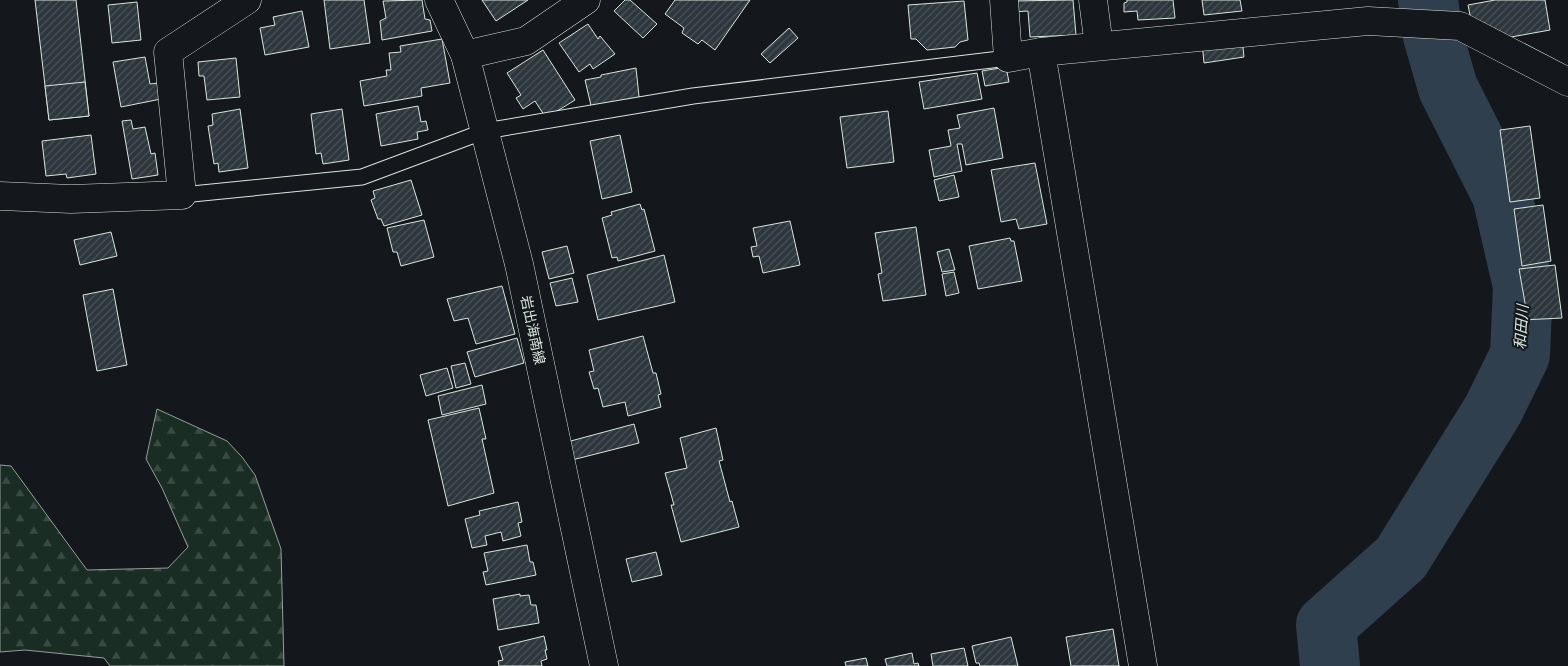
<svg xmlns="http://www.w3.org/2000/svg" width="1568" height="666" font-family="Lora,'Noto Sans JP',serif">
<defs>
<pattern id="forest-firs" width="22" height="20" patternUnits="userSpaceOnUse" patternTransform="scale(1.25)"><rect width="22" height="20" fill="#1a2d24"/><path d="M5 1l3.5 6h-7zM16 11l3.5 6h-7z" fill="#3b4b43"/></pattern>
<pattern id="building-hatch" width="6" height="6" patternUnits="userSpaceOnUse" patternTransform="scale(1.25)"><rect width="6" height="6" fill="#2c363c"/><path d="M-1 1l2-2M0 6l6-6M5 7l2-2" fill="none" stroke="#4a5358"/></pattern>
</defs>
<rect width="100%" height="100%" fill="#14181c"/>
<polygon fill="url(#forest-firs)" stroke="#939e99" points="157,409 227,441 242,457 255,475 281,549 284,666 110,666 104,658 25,650 0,652 0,465 11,466 87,570 168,568 188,547 162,488 146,459"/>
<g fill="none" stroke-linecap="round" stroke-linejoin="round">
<polyline stroke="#2f3f4d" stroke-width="60" points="1330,666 1326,625 1401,558 1493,410 1520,355 1523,286 1502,195 1448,88 1433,36 1428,0"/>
</g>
<g fill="url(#building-hatch)" stroke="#d8e6dc">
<polygon points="35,0 76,0 89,116 49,120"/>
<polygon points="324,0 364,0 370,43 330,49"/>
<polygon points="422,0 425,19 430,20 432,31 382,40 380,21 386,18 383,1"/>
<polygon points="482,0 528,0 496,21"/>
<polygon points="625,0 630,0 657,24 643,38 614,11"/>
<polygon points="675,0 750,0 715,50 702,40 698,44 682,33 684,28 665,14"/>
<polygon points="1073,0 1076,35 1030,37 1028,11 1012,12 1012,1"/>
<polygon points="1127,0 1173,0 1175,18 1138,20 1137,11 1124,12 1124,3 1127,2"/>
<polygon points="1202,0 1240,0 1242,11 1204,15"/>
<polygon points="1495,0 1545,0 1550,30 1489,41 1485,23 1472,25 1468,5"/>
<polygon points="964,1 968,40 960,42 955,47 927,50 916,39 911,39 908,5"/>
<polygon points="137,2 141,40 112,43 108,5"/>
<polygon points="302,11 309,47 265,55 260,28 275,25 273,17"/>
<polygon points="588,24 598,39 600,36 615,54 593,69 590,64 579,72 559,43"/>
<polygon points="789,28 798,38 770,63 761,54"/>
<polygon points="1242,38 1244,57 1204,63 1202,41"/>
<polygon points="442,39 450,83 421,88 422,96 364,106 360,81 387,76 386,70 391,70 389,53 401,52 400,46"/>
<polygon points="543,50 575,100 546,118 535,101 523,109 516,98 521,95 507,73"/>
<polygon points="145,57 150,84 158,83 161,99 121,107 113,62"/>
<polygon points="236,58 240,97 207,100 204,76 199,76 198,62"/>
<polygon points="1006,67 1009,82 985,86 982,71"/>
<polygon points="636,68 640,106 593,114 585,80 601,77 601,75"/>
<polygon points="977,73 982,99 924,109 919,82"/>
<polygon points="85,82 89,116 49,120 45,86"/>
<polygon points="418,106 421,122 426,121 428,130 417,132 418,139 381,146 376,114"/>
<polygon points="994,108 1003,158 966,165 962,144 957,144 962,171 934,177 929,150 951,146 948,130 960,128 957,115"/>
<polygon points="240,109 248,168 219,172 218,163 214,164 208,126 213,125 212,114"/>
<polygon points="342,109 349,160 323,164 321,153 316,154 311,114"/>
<polygon points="888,111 894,162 847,168 840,117"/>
<polygon points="131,120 133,129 145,127 151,154 155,153 158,175 132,179 122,121"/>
<polygon points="1530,126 1540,198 1510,202 1500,130"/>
<polygon points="91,135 96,174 67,178 66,174 46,176 42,141"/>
<polygon points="620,135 632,192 602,199 590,141"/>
<polygon points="1035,163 1047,224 1019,229 1016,219 1001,222 991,170"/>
<polygon points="954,175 959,197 939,201 934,180"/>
<polygon points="411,180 422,215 384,226 381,219 378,219 371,200 375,198 373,191"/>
<polygon points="640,204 642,210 644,209 655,251 618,261 617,257 612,258 602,218 612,215 611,212"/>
<polygon points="1543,205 1551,261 1522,266 1514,209"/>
<polygon points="424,220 434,257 401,266 397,252 393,252 387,228"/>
<polygon points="790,221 800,265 763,273 759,256 753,257 751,247 757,246 753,228"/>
<polygon points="916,227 926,295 883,301 878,274 882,273 875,233"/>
<polygon points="111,232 117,256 80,265 74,240"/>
<polygon points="1010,238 1011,241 1014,241 1022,281 978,289 969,246"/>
<polygon points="567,246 574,273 549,279 542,252"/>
<polygon points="949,249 955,270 942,272 937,252"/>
<polygon points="664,255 675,302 598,320 587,275"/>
<polygon points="1555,265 1562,318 1522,320 1525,303 1519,269"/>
<polygon points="954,272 959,293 946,296 942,274"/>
<polygon points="572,278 578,302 556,306 550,283"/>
<polygon points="502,286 515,334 476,344 468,318 454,321 447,299"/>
<polygon points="113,289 127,365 97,371 83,295"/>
<polygon points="643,336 653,373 656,373 661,394 658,395 661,407 628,416 625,402 603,407 598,388 594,389 589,372 594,371 589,350"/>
<polygon points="517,338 524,363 475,377 467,352"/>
<polygon points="465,363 471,384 456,388 451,366"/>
<polygon points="447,368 453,388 426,396 420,375"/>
<polygon points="482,385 486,404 442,415 438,396"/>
<polygon points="479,408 486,439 482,439 494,493 448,506 428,420"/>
<polygon points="634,424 639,443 572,460 567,442"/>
<polygon points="716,428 723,460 719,461 730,502 732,501 739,527 681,542 671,505 674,505 665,473 687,468 680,438"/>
<polygon points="518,502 522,522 518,523 521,536 503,541 501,532 485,536 487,545 472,548 465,519 480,515 479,511"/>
<polygon points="527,545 530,562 533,562 536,575 486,585 483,572 488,571 484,553"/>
<polygon points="656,552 662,575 632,582 626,559"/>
<polygon points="520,594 520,596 529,595 531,605 536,605 539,623 498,630 493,599"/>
<polygon points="1113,629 1119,666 1071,666 1066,637"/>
<polygon points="544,636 547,650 545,650 547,659 541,661 542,666 499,666 498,661 503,660 499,647"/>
<polygon points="1011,637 1018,666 980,666 979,663 976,663 972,646"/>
<polygon points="964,648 968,666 933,666 931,654"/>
<polygon points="912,653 914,664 918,663 919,666 887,666 885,659"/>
<polygon points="866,658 868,666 846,666 845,662"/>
</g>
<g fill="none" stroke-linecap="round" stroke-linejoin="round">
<g stroke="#d8e6dc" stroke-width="17">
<polyline id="service" points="182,195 362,177 485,131 693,96 1008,58"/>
</g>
<g stroke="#d8e6dc" stroke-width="29">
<g id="minor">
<polyline points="1004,0 1008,58 1041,52 1368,21 1460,26 1568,82"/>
<polyline points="1093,0 1099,46"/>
<polyline points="1041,52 1143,666"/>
<polyline points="0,196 71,199 182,195 168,52 247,0"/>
</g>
</g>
<g stroke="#d8e6dc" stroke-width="29">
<polyline id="tertiary" points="465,55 526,41 586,0"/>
</g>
<g stroke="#d8e6dc" stroke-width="29">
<polyline id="primary" points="439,0 465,55 519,264 604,666"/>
</g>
<use href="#service" stroke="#14181c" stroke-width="15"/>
<use href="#minor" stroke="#14181c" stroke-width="28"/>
<use href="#tertiary" stroke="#14181c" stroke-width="28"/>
<use href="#primary" stroke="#14181c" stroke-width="28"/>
</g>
<g text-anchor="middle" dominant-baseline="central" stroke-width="4" stroke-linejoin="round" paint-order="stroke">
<g font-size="14" fill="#d8e6dc" stroke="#14181c">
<text transform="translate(533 330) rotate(78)">岩出海南線</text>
</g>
<g font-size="15" font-style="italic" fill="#d8e6dc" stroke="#14181c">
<text transform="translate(1521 327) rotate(-86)">和田川</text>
</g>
</g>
</svg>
